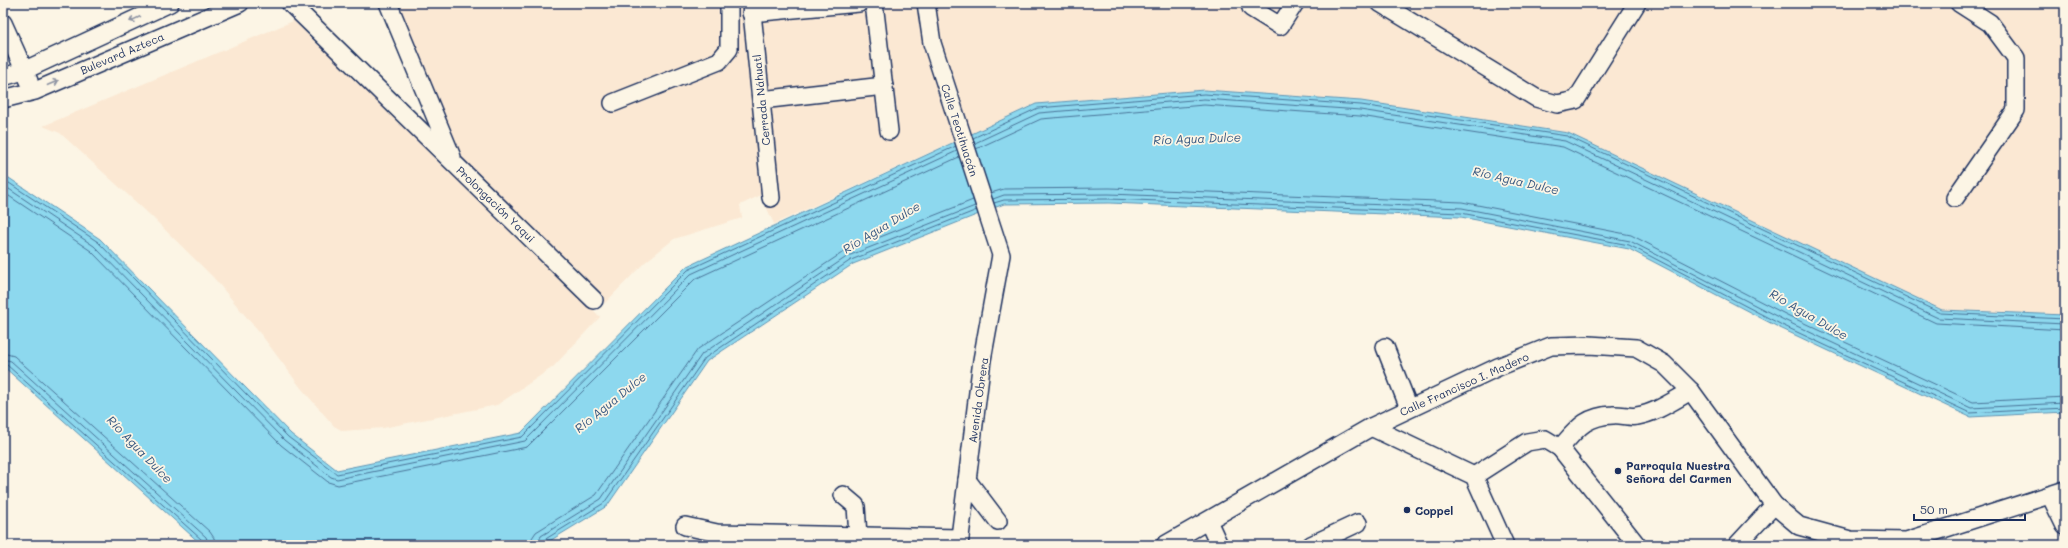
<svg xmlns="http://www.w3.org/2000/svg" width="2068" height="548" font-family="Mali,sans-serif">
<rect width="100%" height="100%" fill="#fcf5e5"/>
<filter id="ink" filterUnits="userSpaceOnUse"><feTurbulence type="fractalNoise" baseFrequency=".025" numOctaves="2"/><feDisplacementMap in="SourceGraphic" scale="8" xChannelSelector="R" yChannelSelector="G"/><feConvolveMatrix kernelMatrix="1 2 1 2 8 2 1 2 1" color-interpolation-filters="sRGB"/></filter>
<g filter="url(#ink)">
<g fill="#fbe8d3">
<polygon points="388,3 2065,3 2065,315 1942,310 1568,133 1361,101 1204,90 1036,104 774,224 761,195 740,205 742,218 674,239 644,263 605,303 450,155"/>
<polygon points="310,14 600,317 553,367 497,405 383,428 343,431 334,426 301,388 263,337 213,277 149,214 60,133 43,126"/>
</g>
<polygon fill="#8dd8ee" stroke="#5f94b4" points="1204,90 1361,101 1568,133 1942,310 2065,315 2065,412 1970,417 1780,328 1629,249 1461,217 1109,203 1004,204 853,264 707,361 607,506 543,545 202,545 3,366 3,174 100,239 291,434 337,470 521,433 686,267 1036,104"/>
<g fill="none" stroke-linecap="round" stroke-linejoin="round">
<g stroke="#497398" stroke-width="1">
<polyline points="973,138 1038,108 1204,94 1361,105 1567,136 1940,313 2065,319"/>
<polyline points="975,143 1039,113 1204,99 1360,110 1565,141 1938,318 2065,324"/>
<polyline points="976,149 1041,119 1204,105 1360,116 1563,147 1936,323 2065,330"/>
<polyline points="3,179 98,242 288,437 337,474 522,437 688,270 956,146"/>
<polyline points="3,185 94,246 284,440 331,477 337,479 525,441 691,274 957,151"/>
<polyline points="3,192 91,251 281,445 328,482 338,485 527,447 695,279 959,157"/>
<polyline points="991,193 1004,189 1110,188 1462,202 1631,235 1787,315 1973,402 2065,397"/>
<polyline points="993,199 1004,195 1109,194 1462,208 1630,241 1784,320 1971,408 2065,403"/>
<polyline points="994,203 1004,200 1109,199 1461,213 1629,245 1782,325 1970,413 2065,408"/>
<polyline points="3,353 14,356 210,532 214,538 215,545"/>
<polyline points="3,359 11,361 206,537 209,545"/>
<polyline points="3,364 7,365 202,540 204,545"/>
<polyline points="531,545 532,538 536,532 596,495 698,349 845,251 973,200"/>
<polyline points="537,545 541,536 601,499 702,354 848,256 975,206"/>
<polyline points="542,545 544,540 604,503 705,358 851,260 977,210"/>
</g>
<g stroke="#1b2f5e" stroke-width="20">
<g id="minor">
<polyline points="290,3 594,300"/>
<polyline points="388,3 452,157"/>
<polyline points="751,3 771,198"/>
<polyline points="874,3 889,131"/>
<polyline points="926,3 932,43 1001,255 982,360 959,545"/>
<polyline points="1254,3 1251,8 1280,26 1295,3"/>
<polyline points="1380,3 1536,98 1557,104 1576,100 1637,3"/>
<polyline points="751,13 859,3"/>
<polyline points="3,23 29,81"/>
<polyline points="3,77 23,71 170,3"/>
<polyline points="3,99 35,91 240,3"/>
<polyline points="761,100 884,86"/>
<polyline points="613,103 719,61 729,49 729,3"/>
<polyline points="1955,198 2016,110 2016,58 1990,23 1959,3"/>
<polyline points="1385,347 1409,408"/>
<polyline points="1371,427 1474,476 1505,545"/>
<path d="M1560,448C1577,429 1585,416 1613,415C1621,414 1630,418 1637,416C1656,413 1674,400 1691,391"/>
<polyline points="1474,476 1527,442 1545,439 1560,448 1637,545"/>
<polyline points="967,480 998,521"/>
<polyline points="843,495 856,506 858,536"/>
<polyline points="2050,495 2065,526"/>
<polyline points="1208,521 1219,545"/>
<polyline points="685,526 717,533 960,538"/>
<polyline points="1165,545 1371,427 1498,367 1551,346 1589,345 1636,348 1664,364 1691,391 1774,505 1799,526 1850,540 1906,541 2065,490"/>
<polyline points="1311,545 1358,523"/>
<polyline points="1737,545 1774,505"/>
</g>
</g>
<use href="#minor" stroke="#fcf5e5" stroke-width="17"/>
</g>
<defs><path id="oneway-shaft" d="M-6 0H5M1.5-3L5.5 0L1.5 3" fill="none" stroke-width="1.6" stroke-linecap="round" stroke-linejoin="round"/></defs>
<g stroke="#8c92a2">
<use href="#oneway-shaft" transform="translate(135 19) rotate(155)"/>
<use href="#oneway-shaft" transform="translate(53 83) rotate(-23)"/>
</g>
</g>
<g fill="#1b2f5e" stroke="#fcf5e5" stroke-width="1.5">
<circle cx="1618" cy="471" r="4"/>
<circle cx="1407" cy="510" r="4"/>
</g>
<g text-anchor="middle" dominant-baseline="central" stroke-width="3.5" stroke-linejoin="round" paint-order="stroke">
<g font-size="11" fill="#1b2f5e" stroke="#fcf5e5">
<text transform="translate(122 53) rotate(-23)">Bulevard Azteca</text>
<text transform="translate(761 100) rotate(-96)">Cerrada Náhuatl</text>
<text transform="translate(960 130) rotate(72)">Calle Teotihuacán</text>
<text transform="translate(496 204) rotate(44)">Prolongación Yaqui</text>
<text transform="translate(1464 384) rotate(-24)">Calle Francisco I. Madero</text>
<text transform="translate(978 400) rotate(-82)">Avenida Obrera</text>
</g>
<g font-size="11" font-weight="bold" fill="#1b2f5e" stroke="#fcf5e5" text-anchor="start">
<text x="1626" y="465">Parroquia Nuestra<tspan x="1626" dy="13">Señora del Carmen</tspan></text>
<text x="1415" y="510">Coppel</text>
</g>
<g font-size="12" font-style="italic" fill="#385982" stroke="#fcf5e5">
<text transform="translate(1197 138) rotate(-2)">Río Agua Dulce</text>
<text transform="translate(1516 180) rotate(13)">Río Agua Dulce</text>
<text transform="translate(881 227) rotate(-31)">Río Agua Dulce</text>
<text transform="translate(1809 314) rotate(30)">Río Agua Dulce</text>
<text transform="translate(610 402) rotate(-39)">Río Agua Dulce</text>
<text transform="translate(140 449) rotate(46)">Río Agua Dulce</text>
</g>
</g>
<rect width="2068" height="548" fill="none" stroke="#fcf5e5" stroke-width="16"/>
<rect x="8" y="8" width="2052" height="532" fill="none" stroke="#1b2f5e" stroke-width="1.5" filter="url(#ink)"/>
<path d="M1914 514v6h111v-6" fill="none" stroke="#1b2f5e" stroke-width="2"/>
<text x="1920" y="514" font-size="12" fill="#1b2f5e" stroke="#fcf5e5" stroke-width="3" paint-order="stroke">50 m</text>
</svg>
